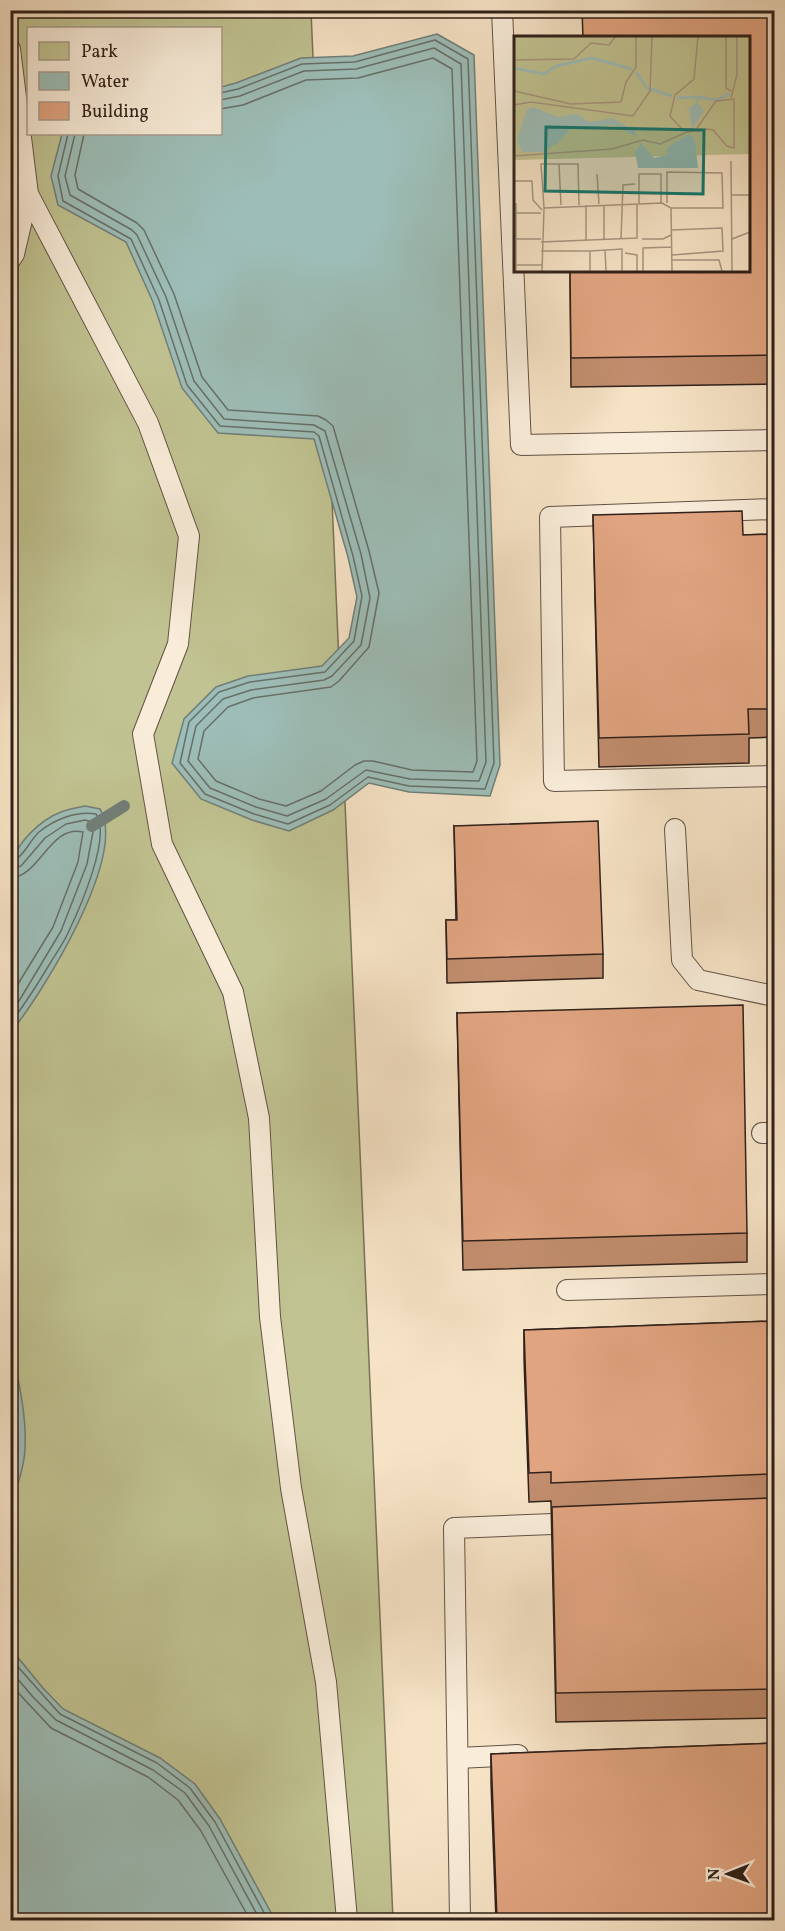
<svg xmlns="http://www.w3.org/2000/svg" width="785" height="1931" font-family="Vollkorn,serif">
<rect width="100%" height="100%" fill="#f6e3c6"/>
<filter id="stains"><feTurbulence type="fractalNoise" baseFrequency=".00333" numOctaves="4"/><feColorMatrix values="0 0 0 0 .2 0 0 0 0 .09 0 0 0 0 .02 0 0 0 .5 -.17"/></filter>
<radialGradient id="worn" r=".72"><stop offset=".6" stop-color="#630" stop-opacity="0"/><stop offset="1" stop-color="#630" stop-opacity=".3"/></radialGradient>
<path fill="#c1c392" stroke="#787256" stroke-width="1.5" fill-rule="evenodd" d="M11,11H311L393,1920H11ZM28,28H220V134H28Z"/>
<g fill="#9dbeb8" stroke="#717f79" stroke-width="1.5">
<polygon points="437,34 474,55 500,765 490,796 409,792 369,783 333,810 289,831 252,820 201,799 172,763 184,719 216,687 248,676 322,666 349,638 357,597 348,557 314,439 218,433 182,388 153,302 126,242 58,205 51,176 62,134 220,134 221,87 236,83 301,58 353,56"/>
<path d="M85,806L100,809C128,856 42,994 11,1032V863C18,842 40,820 61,812C68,809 77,808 85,806Z"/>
<path d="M10,1343C18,1377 27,1415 25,1449C24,1468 17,1487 11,1503Z"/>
<polygon points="10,1648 43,1688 63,1709 160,1758 195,1784 220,1819 275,1920 11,1920"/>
</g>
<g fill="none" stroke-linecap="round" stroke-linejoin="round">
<g stroke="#667069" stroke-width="1.5">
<polyline points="68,134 58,176 63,201 131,239 159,300 187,385 220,426 314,432 319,436 353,556 362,596 354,641 325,672 250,682 219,692 189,722 180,763 205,794 254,814 288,824 330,805 368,777 409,786 485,789 494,763 468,59 435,40 355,62 302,64 238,89 220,93"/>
<polyline points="75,134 65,176 70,195 132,230 137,235 166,297 194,381 224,419 314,425 325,431 361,554 370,598 361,645 332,676 324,680 251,690 223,699 196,726 188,761 210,788 256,807 287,816 326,799 366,770 410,779 479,781 486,762 461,64 434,48 356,69 304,71 240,96 220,100"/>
<polyline points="84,134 75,175 78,189 137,223 144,230 174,294 202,377 228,410 318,416 326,420 333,426 369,551 379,593 369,647 339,681 331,687 253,698 228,707 204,731 198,759 216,781 259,799 286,806 321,791 355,765 364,761 373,761 412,770 473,772 477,761 452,69 433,58 358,78 306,80 243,105 220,109"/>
<path d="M10,862C22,860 30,840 39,832C55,819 76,811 96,814C112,836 79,910 68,933C63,944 55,955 49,965C37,985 25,1005 10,1023"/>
<polyline points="10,869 21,866 45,838 66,824 85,820 92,822 93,832 87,864 61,931 19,1001 10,1011"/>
<path d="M10,878C40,877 50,824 83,832L78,862L53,927L10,997"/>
<path d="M10,1374C16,1412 24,1451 10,1488"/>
<polyline points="10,1658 60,1714 157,1763 190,1788 215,1822 268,1920"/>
<polyline points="10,1670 33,1697 56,1720 153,1770 185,1793 209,1826 260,1920"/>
<polyline points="10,1684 51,1728 148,1777 178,1800 201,1831 250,1920"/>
</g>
<polyline stroke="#717f79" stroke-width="12" points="92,826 124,806"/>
<g stroke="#625245" stroke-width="22">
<g id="service">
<polyline points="502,10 521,445 774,440"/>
<polyline points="10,49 28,194 14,254 10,260"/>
<polyline points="28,194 148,423 189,536 178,644 143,734 162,844 233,992 259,1118 270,1317 291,1488 326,1682 347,1920"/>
<polyline points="774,509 550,517 554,781 774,776"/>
<polyline points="675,829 682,960 698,980 774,996"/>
<polyline points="762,1133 774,1133"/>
<polyline points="567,1290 774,1284"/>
<polyline points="458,1758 518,1755"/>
<polyline points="460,1920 454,1528 578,1523"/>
</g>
</g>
<use href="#service" stroke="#f9edda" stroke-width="20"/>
</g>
<g fill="#c18d6e" stroke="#30211a" stroke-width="1.5">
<polygon points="774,10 774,384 571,387 570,270 747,270"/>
<polygon points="593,515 743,535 774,534 774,737 749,738 749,763 599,767"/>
<polygon points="454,826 603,954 603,978 447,983 446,920 456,920"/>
<polygon points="457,1013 747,1233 747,1262 463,1270"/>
<polygon points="774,1321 774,1493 770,1493 771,1537 774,1537 774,1718 556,1722 551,1501 529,1502 524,1359 524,1330"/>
<polygon points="774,1743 774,1920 496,1920 491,1783 491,1754"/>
</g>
<g fill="#e0a480" stroke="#30211a" stroke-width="1.5">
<polygon points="582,10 774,10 774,355 571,358 570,270 747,270 747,38 583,38"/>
<polygon points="742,511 743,535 774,534 774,709 748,709 749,734 599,738 593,515"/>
<polygon points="598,821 603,954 447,959 446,920 457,920 454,826"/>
<polygon points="743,1005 747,1233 463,1241 457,1013"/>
<polygon points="774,1321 774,1464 770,1464 770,1474 551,1483 551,1472 529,1473 524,1330"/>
<polygon points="771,1498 771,1537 774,1537 774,1689 556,1693 552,1507"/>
<polygon points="774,1743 774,1913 596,1920 497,1920 491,1754"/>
</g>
<g transform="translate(514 36)">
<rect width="236" height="236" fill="#f6e3c6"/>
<path d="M0,0H235V118L0,124Z" fill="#c1c392"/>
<path d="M183,66L190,75L178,93L175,72ZM19,71L44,81L62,78L76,86L98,82L120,94L123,101L99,89L71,94L59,90L44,107L27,116H8L3,104L13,74ZM175,98L181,104L184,132H124L121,116L127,107L140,122L153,119L154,111Z" fill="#9dbeb8"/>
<path fill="none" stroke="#9dbeb8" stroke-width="3" d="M0,32L30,38L43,30L78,22L118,33M122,36L133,52L158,60M163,62L184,61M183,66L184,61L202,64L216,58"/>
<path fill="none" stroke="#a79581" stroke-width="1.5" d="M212,0V52L217,55M0,24L60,23L77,7L95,9L102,0M0,55L57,68L107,66L112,46L122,31V0M217,62L223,39V0M0,69L17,66L119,80L136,55L138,0M181,95L202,65L220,63V112L213,110L199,94L193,93L188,94L174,96L169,94L156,80L161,59L180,43L184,0M0,120L98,113L129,104L146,108L173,96M217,125L218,235M45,128L47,169M83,138L85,168M0,145H18L19,164L28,174M217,159H236M2,167V235M125,167V138H147V167M153,167V136L208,137L209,172H157M72,169V204M90,169V204M30,172L148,167L157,172M30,172L27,128H64L65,169M157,172L158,235M2,177H27M157,194L208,192L209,215L158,219M2,203H27M107,203L109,149L121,148M128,203H149L157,199M218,203L236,196M27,206L123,202V168M91,214L92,235M27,215H76V235M76,215L108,213V235M111,217L123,219V235M158,224H205L208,235M2,229H28M28,235L30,172M129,235V212L157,211"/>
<path fill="#0f766e" fill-opacity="0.15" stroke="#0f766e" stroke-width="3" d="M32,91L190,94L189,158L31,155Z"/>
<rect width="236" height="236" fill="none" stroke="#30211a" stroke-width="3"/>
</g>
<rect width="785" height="1931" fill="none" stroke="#f6e3c6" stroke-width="36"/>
<rect x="12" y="12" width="761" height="1907" fill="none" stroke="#30211a" stroke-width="3"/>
<rect x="18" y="18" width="749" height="1895" fill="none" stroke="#30211a" stroke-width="1.5"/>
<rect x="27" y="27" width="195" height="108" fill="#f9edda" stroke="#a99b8d" stroke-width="1.5"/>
<rect x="39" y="42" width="30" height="18" fill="#c1c392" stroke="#a99b8d" stroke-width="1.5"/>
<text x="81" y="57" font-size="18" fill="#30211a">Park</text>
<rect x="39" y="72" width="30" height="18" fill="#9dbeb8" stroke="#a99b8d" stroke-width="1.5"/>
<text x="81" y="87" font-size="18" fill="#30211a">Water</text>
<rect x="39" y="102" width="30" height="18" fill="#e0a480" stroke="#a99b8d" stroke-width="1.5"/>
<text x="81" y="117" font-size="18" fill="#30211a">Building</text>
<g transform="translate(728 1874) rotate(269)" stroke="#f9edda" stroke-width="4.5" paint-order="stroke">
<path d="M0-4.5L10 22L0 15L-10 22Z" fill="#30211a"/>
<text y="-9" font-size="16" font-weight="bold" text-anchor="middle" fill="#30211a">N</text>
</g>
<rect width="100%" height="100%" filter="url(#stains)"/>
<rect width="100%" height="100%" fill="url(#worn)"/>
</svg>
